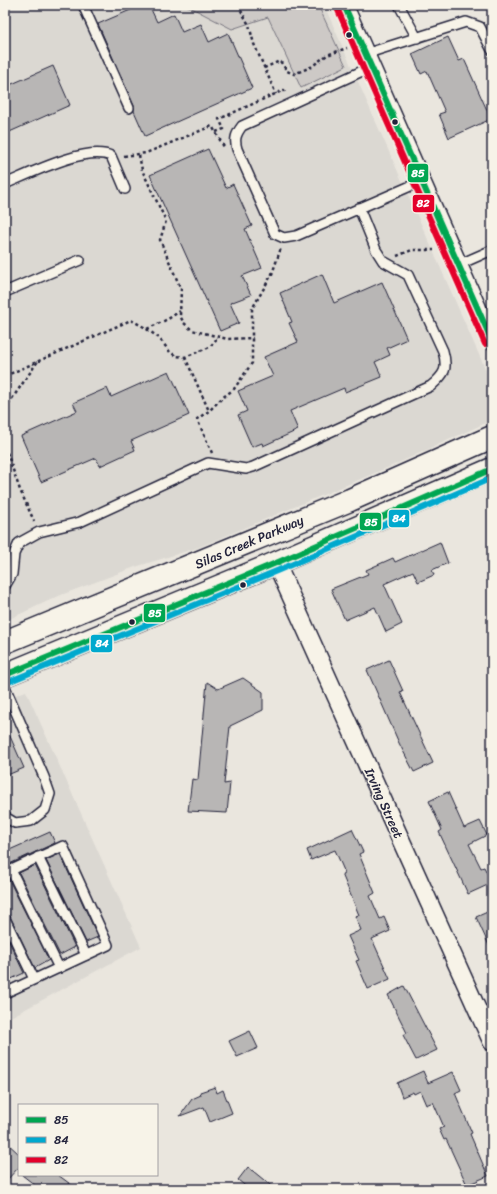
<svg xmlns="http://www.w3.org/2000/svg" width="497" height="1194" font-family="Sriracha,sans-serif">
<rect width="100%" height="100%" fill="#eae6de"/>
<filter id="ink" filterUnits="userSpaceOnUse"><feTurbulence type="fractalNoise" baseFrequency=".025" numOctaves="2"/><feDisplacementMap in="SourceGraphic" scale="8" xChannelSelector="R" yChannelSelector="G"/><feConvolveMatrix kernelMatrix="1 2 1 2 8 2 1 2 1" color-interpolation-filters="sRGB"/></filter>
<g filter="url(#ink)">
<g fill="#dbd8d2">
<polygon points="5,5 324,5 492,384 492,420 394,465 197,548 135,567 61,595 5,621"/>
<polygon points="26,691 141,947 5,1020 5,699"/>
</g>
<polygon fill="#cdc9c6" stroke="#787680" points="186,5 318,5 346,66 301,88 268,17 232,29"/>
<g fill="#b8b6b5" stroke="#22223b">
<polygon points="142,5 149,5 157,22 174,14 182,32 201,24 209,42 228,33 252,88 145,136 134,111 134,106 98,24"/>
<polygon points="448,37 459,61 464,59 491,119 449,138 439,114 445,112 427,71 421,74 412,54"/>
<polygon points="53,66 70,105 5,134 5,87"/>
<polygon points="208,149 226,188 233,184 252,226 245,229 262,268 242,276 251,295 230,303 239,323 220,331 150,175"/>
<polygon points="322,274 334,303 382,282 407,339 387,348 390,355 375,362 382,377 345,392 344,388 290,411 298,430 263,446 262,443 252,447 238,415 247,411 238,391 273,376 264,357 298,342 289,323 292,322 280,293"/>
<polygon points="169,371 189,415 131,441 135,450 100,466 96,458 41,482 21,436 77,411 73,403 107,388 111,397"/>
<polygon points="440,542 448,563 432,570 434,575 418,582 413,571 384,584 402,624 386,632 375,607 345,620 331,589 368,574 366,570 393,558 395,562"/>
<polygon points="389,660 403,691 400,692 433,763 414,772 399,743 367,670"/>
<polygon points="243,678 263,692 263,710 230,726 224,784 230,783 227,813 188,811 192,779 198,780 207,682 218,689"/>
<polygon points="5,725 24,768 5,776"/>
<polygon points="448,792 464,828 480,821 487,835 469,844 481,868 484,867 492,883 468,894 439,832 442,830 429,801"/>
<polygon points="352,829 363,852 359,854 375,893 370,896 380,919 384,917 390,931 372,939 390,979 368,989 356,961 359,960 348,936 361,930 355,916 359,915 342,874 345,873 335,850 311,860 307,850"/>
<polygon points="50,832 55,843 5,866 5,852"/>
<polygon points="60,854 98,937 86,942 46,860"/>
<polygon points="35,865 75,947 60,955 19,873"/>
<polygon points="8,878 49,960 35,968 10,916 5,913 5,879"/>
<polygon points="492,910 492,952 476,917"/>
<polygon points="5,933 24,973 5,982"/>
<polygon points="404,986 437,1050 416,1060 403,1035 407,1033 388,995"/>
<polygon points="250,1031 258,1048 237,1057 229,1041"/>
<polygon points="423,1071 428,1083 453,1072 461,1090 455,1093 472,1133 470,1134 488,1176 467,1185 446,1139 444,1140 439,1129 444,1127 433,1102 426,1105 420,1091 414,1094 413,1092 402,1097 397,1083"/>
<polygon points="215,1087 217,1093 223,1090 232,1113 210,1122 204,1107 180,1116 192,1099 201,1095 200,1092"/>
<polygon points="5,1141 19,1154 19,1167 5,1182"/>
<polygon points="248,1167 275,1189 249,1189 238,1180"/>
<polygon points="22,1175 58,1175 77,1189 40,1189"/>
</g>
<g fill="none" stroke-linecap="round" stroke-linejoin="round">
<g stroke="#22223b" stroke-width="12">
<g id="lane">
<polyline points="83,5 129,108"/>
<polyline points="399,5 417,38"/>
<polyline points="365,54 466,22 480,27 492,50"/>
<path d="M371,67L242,126C236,134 234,139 237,149L275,234L284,238L296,236L422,181"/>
<path d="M5,184C29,174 86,145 111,156L125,189"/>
<polyline points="458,265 492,250"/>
<polyline points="5,292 80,260"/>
<path d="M5,586L12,574L14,554L19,543L39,532L80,522L208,463L246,469L253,467L431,386C445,374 448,369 443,351L408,275L383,261L376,250L359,208"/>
<polyline points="5,687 44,777 50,794 45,810 31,821 15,823 5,817"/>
<polyline points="38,857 86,955"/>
<polyline points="11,870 59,968"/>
<polyline points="5,873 63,846 108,945 5,993"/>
<polyline points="5,919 34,979"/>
</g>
</g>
<g stroke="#22223b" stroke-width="20">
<g id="street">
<polyline points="344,5 492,341"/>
<polyline points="276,563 492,1042"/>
</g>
</g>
<g stroke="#22223b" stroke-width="25">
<g id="primary">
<polyline points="5,642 350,500 492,437"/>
<polyline points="5,675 276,563 492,469"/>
</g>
</g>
<g stroke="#22223b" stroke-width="2.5" stroke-dasharray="3 3" stroke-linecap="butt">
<polyline points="238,5 249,25 254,44 276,94"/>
<polyline points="264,68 280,61 287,71 294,74 311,67 327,55 347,48"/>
<polyline points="216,132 224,129 219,119 284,90 286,94"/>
<polyline points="139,155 142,170 166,221 160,240 181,289 180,316 184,323 192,330 227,339 253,338"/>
<polyline points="124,156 146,153 212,126 224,147"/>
<polyline points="397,256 412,250 434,250"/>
<polyline points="147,329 168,319 180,311"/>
<polyline points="185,357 209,411"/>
<polyline points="5,376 131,320 144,327 159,338 170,352 176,356 185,357 210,347 218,337"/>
<polyline points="5,409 38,361"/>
<polyline points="5,447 20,490 34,521"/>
<polyline points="212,453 197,419 209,411 222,398 234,389 252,363 252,309 272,274 281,248"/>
</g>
<use href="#lane" stroke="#f7f3e8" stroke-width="9"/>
<use href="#street" stroke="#f7f3e8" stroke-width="17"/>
<use href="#primary" stroke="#f7f3e8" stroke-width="22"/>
<g stroke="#f7f3e8" stroke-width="9">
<g id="bus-1">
<polyline points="344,5 492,341"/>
<polyline points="5,675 276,563 492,469"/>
</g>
</g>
<g stroke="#f7f3e8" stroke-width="9">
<polyline id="bus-2" points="8,682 279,570 492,478"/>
</g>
<g stroke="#f7f3e8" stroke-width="9">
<polyline id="bus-3" points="337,8 485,344"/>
</g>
<use href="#bus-1" stroke="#00a651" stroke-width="6"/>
<use href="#bus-2" stroke="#00a9ce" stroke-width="6"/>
<use href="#bus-3" stroke="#e4002b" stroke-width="6"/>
</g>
</g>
<g fill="#22223b" stroke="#f7f3e8" stroke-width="1.5">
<circle cx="349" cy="35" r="3.5"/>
<circle cx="395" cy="122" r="3.5"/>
<circle cx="243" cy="585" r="3.5"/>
<circle cx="132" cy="622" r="3.5"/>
</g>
<g text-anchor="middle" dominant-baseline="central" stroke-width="3" stroke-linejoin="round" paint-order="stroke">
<g font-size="13" fill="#22223b" stroke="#f7f3e8">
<text transform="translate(249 542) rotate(-23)">Silas Creek Parkway</text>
<text transform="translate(384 803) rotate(66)">Irving Street</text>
</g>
</g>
<g stroke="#f7f3e8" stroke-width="1.5">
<rect x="407" y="163" width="22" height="20" rx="4" fill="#00a651"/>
<rect x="412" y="194" width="23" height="19" rx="4" fill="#e4002b"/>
<rect x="388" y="509" width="22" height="19" rx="4" fill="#00a9ce"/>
<rect x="359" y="512" width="23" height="19" rx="4" fill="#00a651"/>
<rect x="143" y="603" width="23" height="20" rx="4" fill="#00a651"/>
<rect x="90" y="634" width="23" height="19" rx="4" fill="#00a9ce"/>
</g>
<g font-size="11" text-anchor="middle" font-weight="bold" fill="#fff">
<text x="418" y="177">85</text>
<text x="423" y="207">82</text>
<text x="399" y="522">84</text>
<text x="371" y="526">85</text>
<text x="155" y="617">85</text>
<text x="102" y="647">84</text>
</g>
<rect width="497" height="1194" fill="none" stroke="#f7f3e8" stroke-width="20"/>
<rect x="10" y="10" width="477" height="1174" fill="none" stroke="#22223b" stroke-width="1.5" filter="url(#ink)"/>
<rect x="18" y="1104" width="140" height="72" fill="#f7f3e8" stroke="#a29fa3"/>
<rect x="26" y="1117" width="20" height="6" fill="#00a651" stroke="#a29fa3"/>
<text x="54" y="1124" font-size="12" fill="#22223b">85</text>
<rect x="26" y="1137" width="20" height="6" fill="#00a9ce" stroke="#a29fa3"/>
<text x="54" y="1144" font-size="12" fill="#22223b">84</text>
<rect x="26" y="1157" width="20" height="6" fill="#e4002b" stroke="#a29fa3"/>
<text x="54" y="1164" font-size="12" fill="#22223b">82</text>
</svg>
